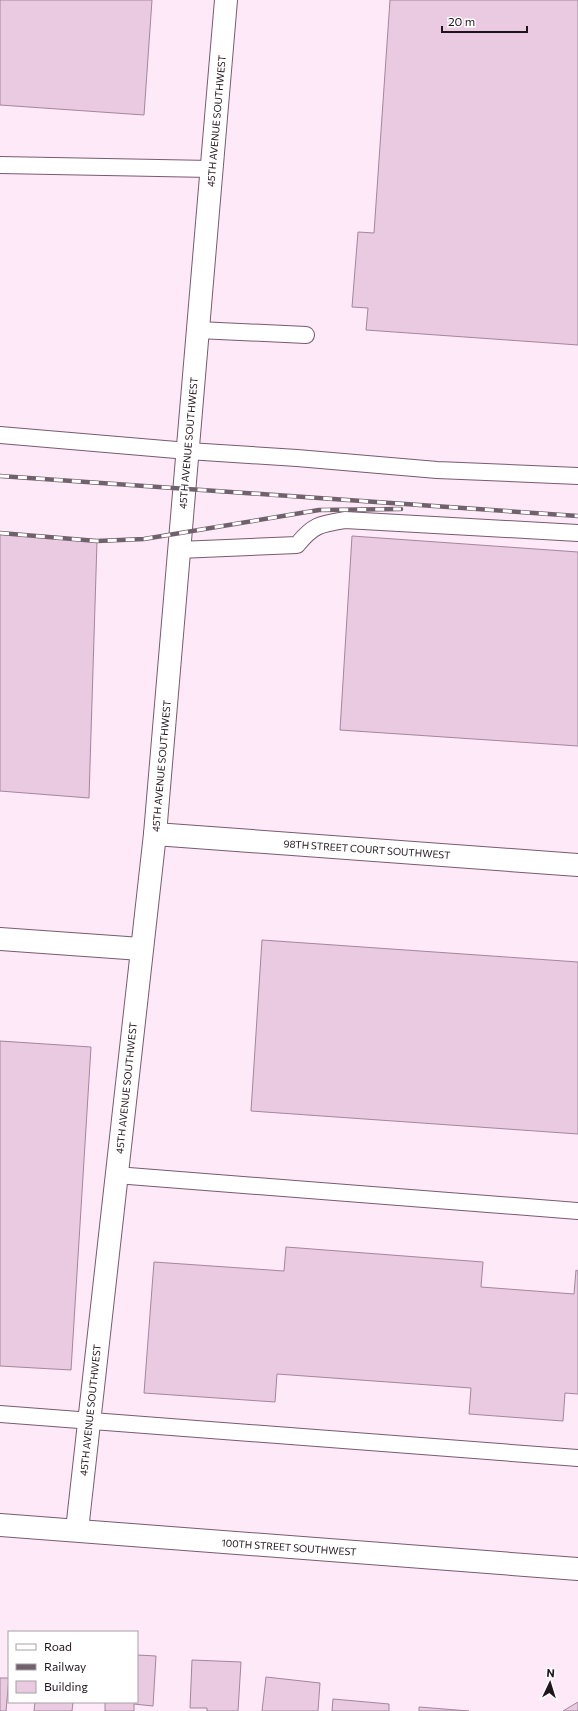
<svg xmlns="http://www.w3.org/2000/svg" width="578" height="1711" font-family="Commissioner,sans-serif">
<rect width="100%" height="100%" fill="#fde9f7"/>
<g fill="#eacae1" stroke="#a3869b">
<polygon points="0,0 152,0 144,115 0,105"/>
<polygon points="390,0 578,0 578,345 366,330 368,308 352,307 358,232 374,233"/>
<polygon points="0,533 97,541 89,798 0,791"/>
<polygon points="352,536 578,552 578,746 340,730"/>
<polygon points="262,940 578,962 578,1134 251,1111"/>
<polygon points="0,1041 91,1047 71,1370 0,1366"/>
<polygon points="286,1247 483,1262 481,1287 574,1294 576,1270 578,1271 578,1394 565,1393 563,1421 469,1414 471,1388 277,1374 275,1402 144,1393 154,1262 284,1271"/>
<polygon points="137,1655 156,1656 153,1706 134,1704 134,1711 105,1711 105,1702 137,1702"/>
<polygon points="192,1660 241,1662 238,1711 207,1711 207,1708 190,1708"/>
<polygon points="266,1677 320,1683 318,1711 262,1711"/>
<polygon points="0,1678 9,1678 6,1711 0,1711"/>
<polygon points="333,1699 389,1704 389,1711 332,1711"/>
<polygon points="35,1702 73,1702 72,1711 34,1711"/>
<polygon points="578,1702 578,1711 563,1711"/>
<polygon points="419,1707 469,1711 419,1711"/>
</g>
<g fill="none" stroke-linecap="round" stroke-linejoin="round">
<g stroke="#775b6f" stroke-width="18">
<g id="service">
<polyline points="0,165 211,169"/>
<polyline points="198,330 306,335"/>
<polyline points="0,435 188,451 297,458 437,470 578,476"/>
<path d="M179,550L297,545C313,525 320,524 345,520L578,533"/>
<polyline points="116,1175 578,1211"/>
<polyline points="0,1414 578,1458"/>
</g>
</g>
<g stroke="#775b6f" stroke-width="24">
<g id="minor">
<polyline points="155,834 578,865"/>
<polyline points="0,939 141,949"/>
<polyline points="77,1530 155,834 226,0"/>
</g>
</g>
<g stroke="#775b6f" stroke-width="24">
<polyline id="secondary" points="0,1525 578,1569"/>
</g>
<use href="#service" stroke="#fff" stroke-width="16"/>
<use href="#minor" stroke="#fff" stroke-width="22"/>
<use href="#secondary" stroke="#fff" stroke-width="22"/>
<g stroke="#70626c" stroke-width="4.5">
<g id="rail">
<polyline points="0,476 578,516"/>
<polyline points="0,533 97,541 144,539 319,510 401,509"/>
</g>
</g>
<use href="#rail" stroke="#fff" stroke-width="3" stroke-dasharray="9" stroke-linecap="butt"/>
</g>
<g text-anchor="middle" dominant-baseline="central" stroke-width="3" stroke-linejoin="round" paint-order="stroke">
<g font-size="10" fill="#20151d" stroke="#fff">
<text transform="translate(216 121) rotate(-85)">45TH AVENUE SOUTHWEST</text>
<text transform="translate(188 443) rotate(-85)">45TH AVENUE SOUTHWEST</text>
<text transform="translate(161 766) rotate(-85)">45TH AVENUE SOUTHWEST</text>
<text transform="translate(367 849) rotate(4)">98TH STREET COURT SOUTHWEST</text>
<text transform="translate(126 1088) rotate(-84)">45TH AVENUE SOUTHWEST</text>
<text transform="translate(90 1410) rotate(-84)">45TH AVENUE SOUTHWEST</text>
<text transform="translate(289 1547) rotate(4)">100TH STREET SOUTHWEST</text>
</g>
</g>
<rect x="8" y="1631" width="130" height="72" fill="#ffffff" stroke="#a6a1a5"/>
<rect x="16" y="1644" width="20" height="6" fill="#ffffff" stroke="#a6a1a5"/>
<text x="44" y="1651" font-size="12" fill="#20151d">Road</text>
<rect x="16" y="1664" width="20" height="6" fill="#70626c" stroke="#a6a1a5"/>
<text x="44" y="1671" font-size="12" fill="#20151d">Railway</text>
<rect x="16" y="1681" width="20" height="12" fill="#eacae1" stroke="#a6a1a5"/>
<text x="44" y="1691" font-size="12" fill="#20151d">Building</text>
<g transform="translate(550 1683) rotate(4)" stroke="#ffffff" stroke-width="3" paint-order="stroke">
<path d="M0-3L7 15L0 10L-7 15Z" fill="#20151d"/>
<text y="-6" font-size="11" font-weight="bold" text-anchor="middle" fill="#20151d">N</text>
</g>
<path d="M442 26v6h85v-6" fill="none" stroke="#20151d" stroke-width="2"/>
<text x="448" y="26" font-size="12" fill="#20151d" stroke="#ffffff" stroke-width="3" paint-order="stroke">20 m</text>
</svg>
